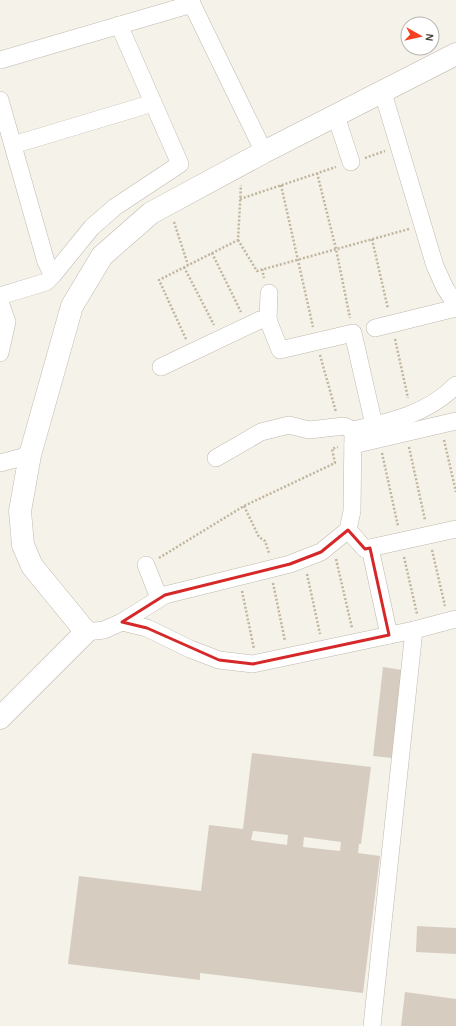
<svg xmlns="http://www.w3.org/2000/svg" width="456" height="1026" font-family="Karla,sans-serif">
<rect width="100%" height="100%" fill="#f5f2ea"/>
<g fill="#d6cdc0" fill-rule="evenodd">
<polygon points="383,667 402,670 392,758 373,756"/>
<path d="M252,753L371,767L361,844H359L358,853L380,856L363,993L200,973V980L68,964L79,876L201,891L209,825L243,829ZM253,831L288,835L287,845L251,840ZM304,837L341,842L340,851L303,847Z"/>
<polygon points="417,926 456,928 456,954 416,952"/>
<polygon points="405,992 456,999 456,1026 401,1026"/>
</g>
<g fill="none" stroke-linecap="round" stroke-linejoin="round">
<g stroke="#c0b9ad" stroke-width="18">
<g id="minor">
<polyline points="190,0 264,152"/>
<polyline points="0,60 192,4"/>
<polyline points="383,93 435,266 445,288 456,305"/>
<polyline points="0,100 46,262 53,275 46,282 0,296"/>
<polyline points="336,116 351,162"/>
<polyline points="13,145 153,103"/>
<polyline points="53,275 92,227 115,207 180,164 119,25"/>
<polyline points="0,302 7,322 0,353"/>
<polyline points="268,320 269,293"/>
<polyline points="375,328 456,308"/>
<polyline points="161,367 260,320 268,320 280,350 353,333 374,425"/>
<polyline points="353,445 456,421"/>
<polyline points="216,458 261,432 289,425 309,430 344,426 353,430"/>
<polyline points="0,463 30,455"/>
<polyline points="348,530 365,549 456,529"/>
<polyline points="370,548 389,635"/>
<polyline points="146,565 159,598"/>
<path d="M122,622L165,595L290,564L321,552L348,530L352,511L353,430C390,422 428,414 456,385"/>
<polyline points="86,632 104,630 122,622 147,628 190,649 219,660 253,664 414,630 456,619"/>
<polyline points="372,1026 414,630"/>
</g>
</g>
<g stroke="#c0b9ad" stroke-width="23">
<polyline id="tertiary" points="0,718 86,632 32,566 23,545 20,511 30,455 72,306 102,256 151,213 264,152 456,54"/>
</g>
<g stroke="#c2b59e" stroke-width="2.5" stroke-dasharray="2 2" stroke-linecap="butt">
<polyline points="365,158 385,151"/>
<polyline points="317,173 336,249 350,318"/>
<polyline points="281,185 313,327"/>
<polyline points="240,199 336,167"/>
<polyline points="174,222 188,265"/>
<polyline points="372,239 388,309"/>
<polyline points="238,240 257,271 409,229"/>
<polyline points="212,253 241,312"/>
<polyline points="184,267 214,325"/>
<polyline points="262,269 264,278"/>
<polyline points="186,339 159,280 238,240 241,185"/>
<polyline points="395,339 408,398"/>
<polyline points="320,355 336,412"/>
<polyline points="444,440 456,492"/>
<polyline points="409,447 425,520"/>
<polyline points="382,453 398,526"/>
<polyline points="244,506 259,537 265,541 269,553"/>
<polyline points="432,550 445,606"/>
<polyline points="404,557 417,614"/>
<polyline points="159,558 244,506 335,463 332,449 338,447"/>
<polyline points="336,559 352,628"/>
<polyline points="307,574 320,634"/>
<polyline points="273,583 285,641"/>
<polyline points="242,591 254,649"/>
</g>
<use href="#minor" stroke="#fff" stroke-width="17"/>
<use href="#tertiary" stroke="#fff" stroke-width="22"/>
</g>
<path fill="none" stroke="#d62828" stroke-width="3" stroke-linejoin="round" d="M348,530L365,549L370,548L389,635L253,664L219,660L147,628L122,622L165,595L290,564L321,552Z"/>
<g transform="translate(420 36) rotate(98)"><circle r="19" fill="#ffffff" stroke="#b6b3af"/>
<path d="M0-3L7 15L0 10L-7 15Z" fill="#f54121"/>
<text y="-6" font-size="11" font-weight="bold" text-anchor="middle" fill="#494238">N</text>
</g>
</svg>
